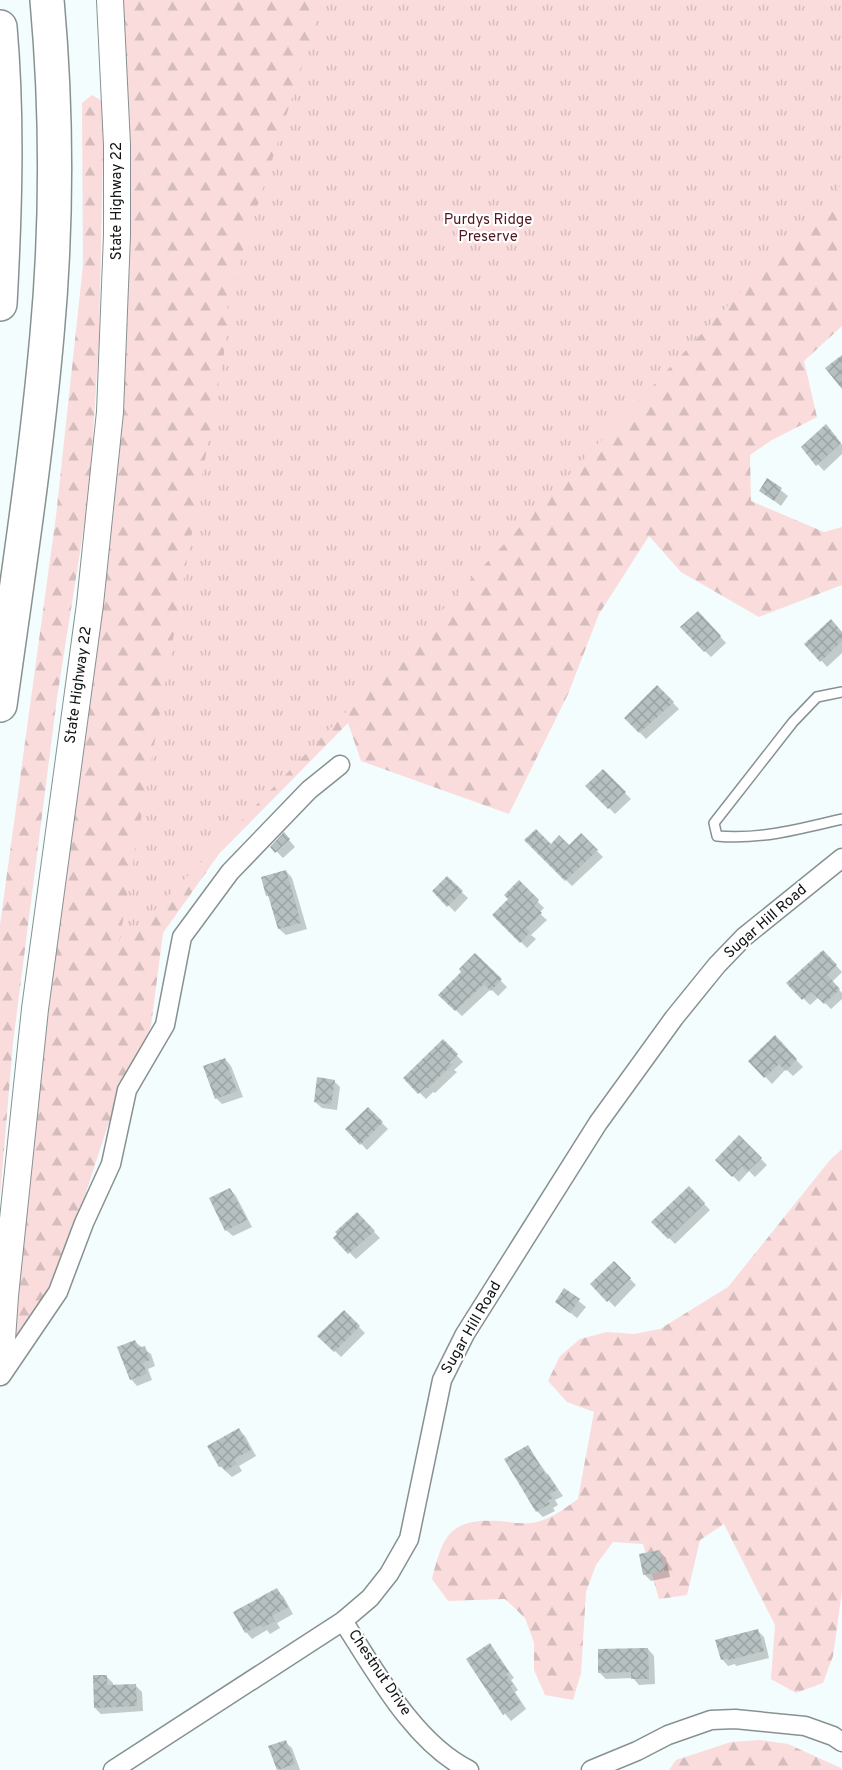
<svg xmlns="http://www.w3.org/2000/svg" width="842" height="1770" font-family="Overpass,sans-serif">
<defs>
<pattern id="forest-firs" width="22" height="20" patternUnits="userSpaceOnUse" patternTransform="scale(1.5)"><rect width="22" height="20" fill="#fadcdd"/><path d="M5 1l3.5 6h-7zM16 11l3.5 6h-7z" fill="#d5bcbd"/></pattern>
<pattern id="park-tufts" width="24" height="20" patternUnits="userSpaceOnUse" patternTransform="scale(1.5)"><rect width="24" height="20" fill="#fadcdd"/><path d="M3 7l-1-3M5 7V3M7 7l1-3M15 17l-1-3M17 17v-4M19 17l1-3" fill="none" stroke="#d5bcbd"/></pattern>
<pattern id="building-cross-hatch" width="8" height="8" patternUnits="userSpaceOnUse" patternTransform="scale(1.5)"><rect width="8" height="8" fill="#b6c0c0"/><path d="M0 0l8 8M0 8l8-8" fill="none" stroke="#9ba4a4"/></pattern>
</defs>
<rect width="100%" height="100%" fill="#f3fdfd"/>
<g fill="url(#forest-firs)">
<polygon points="122,0 842,0 842,326 804,361 817,417 772,440 750,455 751,501 824,532 842,527 842,585 759,617 681,572 649,536 599,614 568,694 509,814 361,761 348,723 219,854 163,933 151,1026 107,1128 77,1220 51,1289 10,1353 129,263"/>
<polygon points="92,95 104,102 99,342 89,495 57,698 13,1043 0,1197 0,925 56,516 83,265 82,103"/>
<path d="M842,1149V1591L833,1656L823,1683L796,1693L771,1679L775,1625L724,1524L700,1540L687,1595L659,1599L643,1544L613,1542L596,1565L586,1592L581,1673L573,1700L545,1695L534,1670V1643L525,1618L505,1599L448,1601L432,1579C443,1535 450,1518 500,1521C510,1522 522,1524 532,1523C550,1520 564,1509 578,1499L594,1412L567,1402L548,1381L560,1356L580,1339L607,1332L634,1334L660,1329L728,1287L830,1160Z"/>
<polygon points="760,1740 788,1744 841,1768 841,1770 669,1770 676,1760 731,1742"/>
</g>
<polygon fill="url(#park-tufts)" points="323,0 842,0 842,184 353,705 118,948 229,325 227,302"/>
<g fill="#0003">
<polygon points="832,433 842,445 842,454 824,471 803,448"/>
<polygon points="768,480 788,496 781,506 761,491"/>
<polygon points="704,619 726,643 711,657 705,651"/>
<polygon points="842,633 842,653 827,667 821,660"/>
<polygon points="657,687 679,709 646,739 626,718"/>
<polygon points="603,771 631,799 615,814 587,786"/>
<polygon points="284,834 295,847 283,858 272,847"/>
<polygon points="581,835 603,857 572,886 526,840 551,846 569,847"/>
<polygon points="286,871 292,878 307,929 286,935 279,929 271,899 267,895"/>
<polygon points="447,878 468,898 455,912 434,891"/>
<polygon points="519,883 544,908 539,913 547,920 531,935 536,939 527,948 494,915 510,899"/>
<polygon points="823,952 842,972 832,982 842,993 842,999 831,1009 819,997 810,1005 788,983"/>
<polygon points="475,955 507,987 498,996 491,989 462,1016 440,995 463,972"/>
<polygon points="775,1038 803,1067 793,1076 786,1069 772,1084 750,1061"/>
<polygon points="443,1041 463,1062 454,1070 457,1072 435,1093 433,1092 426,1099 405,1078"/>
<polygon points="225,1059 231,1066 243,1097 222,1104 216,1098"/>
<polygon points="334,1081 340,1087 337,1110 322,1108 315,1102"/>
<polygon points="368,1109 388,1129 367,1150 347,1129"/>
<polygon points="739,1137 767,1165 755,1177 749,1171 739,1182 717,1160"/>
<polygon points="689,1188 710,1210 675,1244 654,1222"/>
<polygon points="230,1189 236,1196 252,1227 233,1236 226,1230"/>
<polygon points="357,1214 380,1238 356,1259 335,1238"/>
<polygon points="614,1263 636,1285 615,1307 592,1284"/>
<polygon points="565,1290 586,1307 577,1318 557,1302"/>
<polygon points="344,1312 365,1333 341,1357 320,1336"/>
<polygon points="135,1342 151,1354 155,1366 148,1369 152,1380 137,1386 131,1379"/>
<polygon points="239,1430 245,1436 256,1456 239,1466 242,1471 232,1477 220,1466"/>
<polygon points="527,1446 563,1496 555,1500 558,1505 553,1508 555,1511 543,1517 537,1511"/>
<polygon points="660,1552 666,1558 670,1577 651,1581 645,1575"/>
<polygon points="276,1590 283,1596 293,1614 277,1623 280,1628 270,1634 267,1630 252,1639 246,1632"/>
<polygon points="758,1631 764,1637 769,1658 736,1666 735,1664 728,1666 722,1659"/>
<polygon points="490,1645 514,1678 511,1680 518,1690 515,1692 526,1709 511,1721 505,1714 468,1659"/>
<polygon points="648,1649 654,1656 655,1684 639,1685 633,1678 606,1679 600,1673"/>
<polygon points="106,1676 113,1683 113,1687 136,1686 142,1692 143,1711 101,1714 95,1708"/>
<polygon points="285,1742 292,1748 300,1770 279,1770 270,1747"/>
</g>
<g fill="url(#building-cross-hatch)">
<polygon points="842,355 842,389 825,368"/>
<polygon points="826,424 841,443 816,466 801,447"/>
<polygon points="767,478 782,488 774,501 759,491"/>
<polygon points="698,611 721,636 704,652 680,627"/>
<polygon points="831,619 842,632 842,641 820,662 804,644"/>
<polygon points="657,685 674,702 639,733 624,718"/>
<polygon points="603,769 626,792 608,809 585,786"/>
<polygon points="536,829 551,844 559,835 569,845 581,833 598,850 565,881 524,840"/>
<polygon points="284,832 290,839 275,853 270,847"/>
<polygon points="286,870 301,923 278,929 268,895 266,896 261,877"/>
<polygon points="447,876 463,891 447,907 432,891"/>
<polygon points="519,880 539,900 534,906 542,913 526,928 530,932 520,943 492,915 508,899 504,895"/>
<polygon points="823,950 837,965 827,975 840,989 824,1004 812,992 802,1000 786,983"/>
<polygon points="475,953 502,979 491,991 484,984 455,1011 438,995 461,972 459,969"/>
<polygon points="775,1035 797,1059 786,1071 779,1064 764,1078 748,1061"/>
<polygon points="443,1039 458,1054 449,1063 452,1065 428,1088 426,1087 418,1094 403,1078"/>
<polygon points="225,1058 237,1091 215,1099 203,1066"/>
<polygon points="317,1077 335,1080 331,1105 314,1102"/>
<polygon points="368,1107 383,1122 360,1145 345,1129"/>
<polygon points="739,1135 762,1158 747,1172 742,1166 732,1177 715,1160"/>
<polygon points="689,1186 705,1203 668,1239 651,1222"/>
<polygon points="230,1188 247,1220 225,1231 209,1198"/>
<polygon points="357,1212 375,1231 348,1254 333,1238 337,1234 335,1232"/>
<polygon points="614,1261 631,1278 607,1302 590,1284"/>
<polygon points="564,1288 580,1299 570,1313 555,1302"/>
<polygon points="344,1310 360,1326 334,1352 317,1336"/>
<polygon points="135,1340 139,1348 145,1346 150,1360 143,1363 147,1374 130,1380 117,1347"/>
<polygon points="239,1428 251,1450 234,1459 237,1464 225,1471 222,1466 219,1467 207,1446"/>
<polygon points="528,1445 546,1475 548,1474 558,1489 550,1494 553,1498 548,1501 550,1504 536,1512 504,1459"/>
<polygon points="660,1550 664,1571 643,1575 639,1554"/>
<polygon points="277,1588 288,1607 272,1616 275,1621 262,1628 260,1625 245,1633 233,1612"/>
<polygon points="758,1629 764,1651 729,1660 728,1658 721,1660 715,1640"/>
<polygon points="490,1643 509,1672 506,1674 513,1684 510,1686 521,1703 503,1715 466,1659"/>
<polygon points="648,1648 649,1679 631,1679 631,1672 598,1673 598,1649"/>
<polygon points="93,1675 107,1675 107,1685 136,1684 137,1706 94,1708"/>
<polygon points="286,1740 295,1764 277,1770 268,1746"/>
</g>
<g fill="none" stroke-linecap="round" stroke-linejoin="round">
<g stroke="#889191" stroke-width="12">
<path id="lane" d="M842,692L817,697L793,722L714,823L717,836C759,840 801,829 842,819"/>
</g>
<g stroke="#889191" stroke-width="21">
<g id="street">
<polyline points="1,1376 58,1292 84,1223 111,1164 127,1090 165,1025 182,937 230,872 309,790 340,765"/>
<path d="M343,1621C376,1672 414,1743 469,1770"/>
<polyline points="113,1770 343,1621 370,1598 389,1574 409,1539 442,1380 465,1334 598,1123 674,1018 717,965 744,937 842,858"/>
<polyline points="591,1770 637,1751 668,1735 711,1720 735,1719 805,1726 833,1736 842,1742"/>
</g>
</g>
<g stroke="#889191" stroke-width="28">
<polyline id="secondary" points="0,1368 5,1296 35,1009 90,604 110,412 117,235 117,145 110,0"/>
</g>
<g stroke="#889191" stroke-width="36">
<g id="highway">
<path d="M0,27C8,119 5,212 0,304"/>
<path d="M0,705C17,582 36,459 47,335C57,225 57,111 47,0"/>
</g>
</g>
<use href="#lane" stroke="#fff" stroke-width="9"/>
<use href="#street" stroke="#fff" stroke-width="18"/>
<use href="#secondary" stroke="#fff" stroke-width="26"/>
<use href="#highway" stroke="#fff" stroke-width="33"/>
</g>
<g text-anchor="middle" dominant-baseline="central" stroke-width="4.5" stroke-linejoin="round" paint-order="stroke">
<g font-size="15" fill="#0f1313" stroke="#fff">
<text transform="translate(117 201) rotate(-90)">State Highway 22</text>
<text transform="translate(79 685) rotate(-82)">State Highway 22</text>
<text transform="translate(766 922) rotate(-41)">Sugar Hill Road</text>
<text transform="translate(472 1328) rotate(-60)">Sugar Hill Road</text>
<text transform="translate(379 1673) rotate(56)">Chestnut Drive</text>
</g>
<g font-size="15" fill="#501922" stroke="#fff">
<text x="488" y="220">Purdys Ridge<tspan x="488" dy="17">Preserve</tspan></text>
</g>
</g>
</svg>
